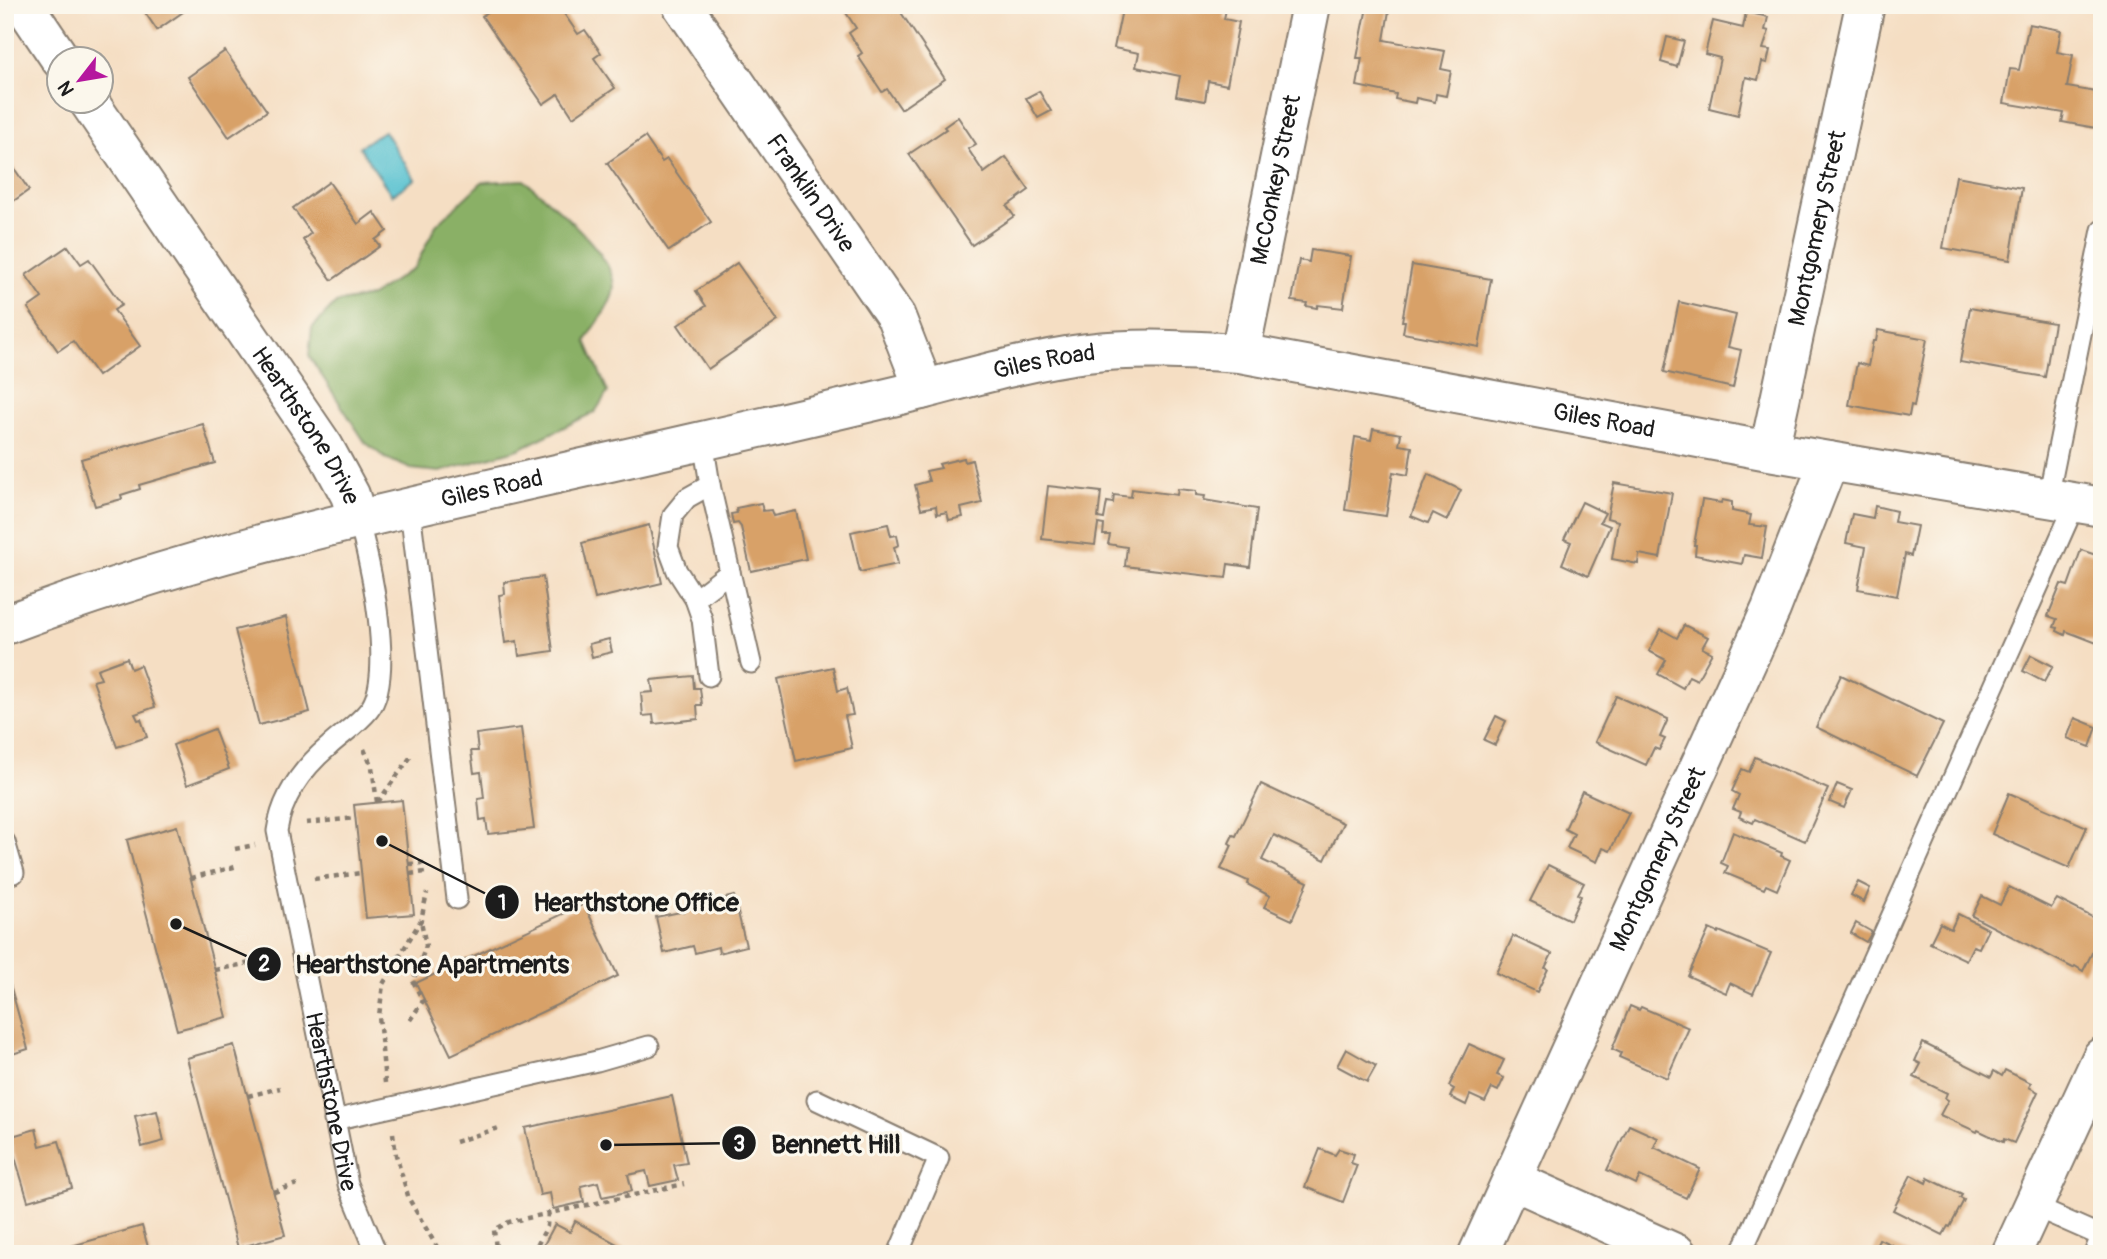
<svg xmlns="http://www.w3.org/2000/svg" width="2107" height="1259" font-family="Pangolin,sans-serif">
<rect width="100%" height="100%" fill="#fbf7ec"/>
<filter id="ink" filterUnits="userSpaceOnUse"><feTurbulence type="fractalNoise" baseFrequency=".0143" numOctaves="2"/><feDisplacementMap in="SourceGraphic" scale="14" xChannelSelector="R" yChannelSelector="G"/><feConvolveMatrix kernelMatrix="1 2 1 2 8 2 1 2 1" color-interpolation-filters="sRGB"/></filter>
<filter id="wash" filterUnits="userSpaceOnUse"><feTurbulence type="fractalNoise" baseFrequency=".00686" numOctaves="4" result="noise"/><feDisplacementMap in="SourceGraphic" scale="28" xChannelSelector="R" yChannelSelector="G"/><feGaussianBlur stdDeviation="1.57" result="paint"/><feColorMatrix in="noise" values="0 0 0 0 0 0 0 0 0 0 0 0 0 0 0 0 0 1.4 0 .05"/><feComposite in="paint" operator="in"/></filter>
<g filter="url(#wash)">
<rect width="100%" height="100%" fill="#f5dec3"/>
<path fill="#8ab066" stroke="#536641" stroke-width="2" d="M524,180C548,201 622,258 613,293C610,307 593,328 586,341L608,392L595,412L519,449L440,472L411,469L385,458L365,442L309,356L312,328L336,303L371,296L415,267L436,225L482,182Z"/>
<polygon fill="#56c1d0" stroke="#396e76" stroke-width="2" points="384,131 415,179 392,195 359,147"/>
<g id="blocks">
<g fill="#d8a168">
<polygon points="140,5 193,5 157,30"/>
<polygon points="498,5 558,5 578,34 585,30 601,53 594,58 615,88 573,117 558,94 543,104 482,16"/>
<polygon points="841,5 896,5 945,79 901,109 887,89 882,92 858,56 862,53 849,33 856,28"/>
<polygon points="1123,5 1158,5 1191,13 1193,5 1226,9 1224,19 1239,22 1227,85 1208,81 1205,101 1176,96 1180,76 1136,67 1139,53 1114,48"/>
<polygon points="1367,7 1389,11 1384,40 1445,51 1441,69 1451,71 1446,96 1436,94 1435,102 1416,98 1415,103 1395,99 1396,94 1357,86 1362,58 1357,58"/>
<polygon points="1746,12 1768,17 1765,30 1769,31 1763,49 1770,50 1767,63 1762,62 1758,80 1746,77 1738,115 1709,108 1720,58 1705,54 1713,21 1743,28"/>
<polygon points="2029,24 2061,30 2057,52 2073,55 2067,87 2102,93 2096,128 2062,122 2064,113 2004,103 2010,69 2019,70"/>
<polygon points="1667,37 1684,41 1677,67 1661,62"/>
<polygon points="225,51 267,111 229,137 188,77"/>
<polygon points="1039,91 1051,111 1038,118 1026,98"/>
<polygon points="958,117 976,144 968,149 984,173 1006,157 1029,190 1007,206 1014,216 972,245 909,154 946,129 944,127"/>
<polygon points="645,137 662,162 667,159 711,222 669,251 607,163"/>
<polygon points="5,155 29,190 5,207"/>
<polygon points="1956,176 2022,188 2010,260 1943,248"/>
<polygon points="329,182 358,224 374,212 387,231 375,240 380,246 332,280 303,240 311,233 293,208"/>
<polygon points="68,246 81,264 89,259 122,305 114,310 140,346 98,376 73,341 58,351 28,308 42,298 26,275"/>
<polygon points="1311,250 1351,256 1343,308 1318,305 1317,308 1306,306 1307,303 1292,301 1299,260 1309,262"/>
<polygon points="737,263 778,321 708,369 678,325 706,306 696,291"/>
<polygon points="1412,265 1491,279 1479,347 1403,333 1405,321 1402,321"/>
<polygon points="1679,302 1736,315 1728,347 1741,350 1733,388 1664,372"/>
<polygon points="1970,308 2054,323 2045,377 1960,362"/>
<polygon points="1878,330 1927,339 1914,406 1911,405 1909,416 1849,405 1857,363 1868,366 1873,341 1876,341"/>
<polygon points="203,424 215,463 139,485 140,489 121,495 122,499 95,506 81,459"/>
<polygon points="1373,429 1401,434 1399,445 1412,447 1408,475 1393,472 1386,516 1345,510 1355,437 1371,440"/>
<polygon points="964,458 965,462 972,460 982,503 961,508 963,517 949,520 947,512 937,514 936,506 921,509 915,485 929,481 926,471 941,468 939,464"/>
<polygon points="1428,474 1461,490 1447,520 1433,513 1428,523 1411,516"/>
<polygon points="1614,483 1672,493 1660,558 1639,554 1638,564 1612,559 1618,521 1607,518"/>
<polygon points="1048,486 1101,492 1098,518 1104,519 1107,502 1113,503 1114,495 1131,497 1132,489 1177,495 1178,489 1196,491 1196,495 1205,496 1204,500 1257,509 1250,567 1228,564 1226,578 1125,566 1127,547 1108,544 1110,535 1103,535 1104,525 1098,524 1095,545 1042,539"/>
<polygon points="1702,500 1721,503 1722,500 1732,502 1732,511 1751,515 1749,525 1767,527 1762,558 1744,555 1742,564 1695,555 1696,545 1694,545"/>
<polygon points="1582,502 1605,513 1600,522 1610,526 1588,576 1562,564 1571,542 1564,539"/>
<polygon points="761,503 763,511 771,510 773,516 796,511 806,559 751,571 741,527 738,523 733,524 731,514 737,513 736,508"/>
<polygon points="1875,506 1896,511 1894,522 1917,526 1911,556 1905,554 1897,596 1858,589 1866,547 1846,543 1852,514 1873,518"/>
<polygon points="888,524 891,536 897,535 899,545 894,547 898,564 860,572 851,532"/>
<polygon points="649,525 662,583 595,599 582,543"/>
<polygon points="2081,550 2102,557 2102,645 2066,631 2065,635 2057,631 2058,628 2054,627 2057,619 2048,616 2061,584 2068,586"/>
<polygon points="543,577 553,651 519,656 517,641 505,643 499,595 505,594 504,582"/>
<polygon points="286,617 310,712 259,725 235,630"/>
<polygon points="1684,625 1708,637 1702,648 1712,653 1697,680 1689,676 1683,688 1658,674 1666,660 1649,651 1661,629 1677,638"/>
<polygon points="609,639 612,652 592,657 589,644"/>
<polygon points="2031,655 2053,666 2044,682 2023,671"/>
<polygon points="127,658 131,669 140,665 155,707 135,714 138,720 141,719 147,737 117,747 93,681 101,679 97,669"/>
<polygon points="833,667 838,691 847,688 853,715 845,716 852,748 796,761 778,679"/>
<polygon points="1841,675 1943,724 1917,776 1816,727"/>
<polygon points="693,676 694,688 700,688 702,705 697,705 698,719 654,724 653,715 643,716 641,693 653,692 651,680"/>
<polygon points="1616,696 1668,719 1660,737 1665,739 1659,750 1654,748 1646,765 1595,742"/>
<polygon points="1496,716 1506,721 1495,745 1484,740"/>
<polygon points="2075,718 2097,727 2090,747 2067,738"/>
<polygon points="521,728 534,829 488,834 486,819 480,820 478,799 484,798 481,772 474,773 471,751 478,751 476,734"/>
<polygon points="214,729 229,769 187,785 173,745"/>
<polygon points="1755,757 1828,789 1805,841 1755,819 1753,823 1739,817 1741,812 1733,809 1739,795 1732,791 1742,769 1749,772"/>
<polygon points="1261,784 1343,823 1325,860 1274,835 1262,860 1308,882 1292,920 1264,907 1270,896 1247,884 1248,881 1221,869 1232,845 1229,843 1233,835 1236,836"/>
<polygon points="1837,784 1852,790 1844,808 1830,802"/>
<polygon points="1582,791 1629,813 1610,851 1603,848 1597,862 1567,848 1574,834 1565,829"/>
<polygon points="2009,793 2087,827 2069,868 1992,834"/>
<polygon points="402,800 414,914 366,918 354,805"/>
<polygon points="177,826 227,1017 177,1030 127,840"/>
<polygon points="1733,832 1782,853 1781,856 1790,860 1777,890 1766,885 1764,889 1725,873 1728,866 1721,863"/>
<polygon points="1548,865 1584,883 1578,894 1581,896 1570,920 1530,901"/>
<polygon points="1858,882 1870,888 1864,902 1851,895"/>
<polygon points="2009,887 2051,908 2057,899 2102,922 2102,933 2083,971 2075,966 2073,968 1972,916 1982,896 2000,905"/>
<polygon points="734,896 746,946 719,953 718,947 695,953 693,946 664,953 656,917 685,911 684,908"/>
<polygon points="584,904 618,976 451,1055 416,983"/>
<polygon points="1958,914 1988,929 1979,948 1973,946 1966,960 1930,943 1940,923 1951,929"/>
<polygon points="1856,923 1872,932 1866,942 1851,933"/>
<polygon points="1709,929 1718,933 1719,931 1771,953 1753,994 1730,983 1726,993 1688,976"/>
<polygon points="1513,936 1552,954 1545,968 1548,969 1537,992 1496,973"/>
<polygon points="6,970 28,1049 9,1055 5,1048"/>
<polygon points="1630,1006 1639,1010 1641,1007 1689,1028 1667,1078 1619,1057 1621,1053 1612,1049"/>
<polygon points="1923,1043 1991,1077 1994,1071 2002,1076 2005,1070 2031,1083 2029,1087 2038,1092 2014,1143 2004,1139 2003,1142 1978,1130 1977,1132 1940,1115 1948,1100 1945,1098 1947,1093 1914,1077 1921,1064 1915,1061"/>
<polygon points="1469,1044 1504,1060 1497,1075 1504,1078 1498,1091 1492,1088 1485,1102 1470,1095 1466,1105 1450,1097 1454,1089 1449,1086"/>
<polygon points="234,1045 285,1235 238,1248 187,1058"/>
<polygon points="1346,1049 1376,1066 1367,1082 1337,1066"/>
<polygon points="672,1096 687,1163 674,1165 678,1180 650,1186 646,1171 628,1175 632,1191 602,1197 598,1182 581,1186 584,1202 553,1209 550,1193 540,1195 525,1128"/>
<polygon points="157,1111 164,1141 142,1147 135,1116"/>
<polygon points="1629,1125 1658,1138 1654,1147 1700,1169 1686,1198 1640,1176 1636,1184 1607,1170"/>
<polygon points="36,1129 40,1146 59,1141 72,1188 28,1201 9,1137"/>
<polygon points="1320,1149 1335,1155 1339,1149 1354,1154 1351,1163 1357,1165 1343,1202 1305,1187"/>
<polygon points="1911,1175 1926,1183 1928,1178 1962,1195 1960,1198 1964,1200 1950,1227 1948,1226 1943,1235 1893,1210"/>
<polygon points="575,1221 635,1254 539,1254 555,1224 570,1232"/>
<polygon points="142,1226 150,1254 48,1254 47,1253"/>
<polygon points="1879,1239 1911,1254 1872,1254"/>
</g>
</g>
</g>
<g filter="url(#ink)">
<use href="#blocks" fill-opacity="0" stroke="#887d70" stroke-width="2"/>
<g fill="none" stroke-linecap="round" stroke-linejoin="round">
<g stroke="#887d70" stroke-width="23">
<g id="lane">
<polyline points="703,441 710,485 751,663"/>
<polyline points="2048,498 2102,230"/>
<polyline points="410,509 457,899"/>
<path id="s1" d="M358,520C370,559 396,677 369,710C358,724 342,734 329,746C302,769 282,796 277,831L348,1184L377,1254"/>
<polyline points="695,599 730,572"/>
<polyline points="709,676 702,619 695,599 677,571 668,547 673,515 687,498 710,485"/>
<polyline points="5,842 14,873 5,875"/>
<polyline points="817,1100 939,1158 898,1254"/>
<polyline points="334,1120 597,1061 649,1046"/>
<polyline points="2033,1206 2101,1236 2094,1254"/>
<polyline points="1741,1254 2076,502"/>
</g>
</g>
<g stroke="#887d70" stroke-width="42">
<g id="street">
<polyline points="24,5 61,60"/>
<path id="s2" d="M682,5L896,317L917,371L921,390"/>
<path id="s3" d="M89,102L324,447L350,495L358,520"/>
<path id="s4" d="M1240,353L1311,5"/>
<path id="s5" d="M1769,451L1865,5"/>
<polyline points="1512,1180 1677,1254"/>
<path id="s6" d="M1478,1254L1771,609L1829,461"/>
</g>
</g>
<g stroke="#887d70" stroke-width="42">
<g id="secondary">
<path id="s7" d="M5,625C226,541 460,497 689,444C768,426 847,408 925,389C979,375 1032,360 1087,353C1138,347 1189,350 1240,353L1769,451L2102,507"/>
<polyline points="2011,1254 2102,1057"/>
</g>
</g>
<g stroke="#887d70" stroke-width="4.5" stroke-dasharray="5 5" stroke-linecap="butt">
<polyline points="364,749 372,767 377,802"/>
<polyline points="378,802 412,755"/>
<polyline points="306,823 356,818"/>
<polyline points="235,849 255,845"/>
<polyline points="409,864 424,863"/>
<polyline points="410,874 425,872"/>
<polyline points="191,878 238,866"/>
<polyline points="314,879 361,873"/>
<polyline points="215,970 255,962"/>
<polyline points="410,1020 423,1001 413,981 426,946 421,921"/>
<polyline points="385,1083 379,1016 383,984 421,920 427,893"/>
<polyline points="248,1096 280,1088"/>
<polyline points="393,1133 396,1155 409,1199 441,1254"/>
<polyline points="455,1142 502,1127"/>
<polyline points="274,1192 297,1184"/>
<polyline points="500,1254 496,1249 494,1230 509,1222 684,1184"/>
<polyline points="533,1254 547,1226 548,1213"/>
<polyline points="735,1254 736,1249 758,1254"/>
</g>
<use href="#lane" stroke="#fff" stroke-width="19"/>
<use href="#street" stroke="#fff" stroke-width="38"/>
<use href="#secondary" stroke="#fff" stroke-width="38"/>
</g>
</g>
<g text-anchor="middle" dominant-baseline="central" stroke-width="6" stroke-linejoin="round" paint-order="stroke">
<g font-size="24" fill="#1c1c1c" stroke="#fbf7ec">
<text stroke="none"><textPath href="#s4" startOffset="177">McConkey Street</textPath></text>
<text stroke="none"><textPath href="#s2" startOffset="228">Franklin Drive</textPath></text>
<text stroke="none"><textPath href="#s5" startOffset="228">Montgomery Street</textPath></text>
<text stroke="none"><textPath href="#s7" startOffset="1073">Giles Road</textPath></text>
<text stroke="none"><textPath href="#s7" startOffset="1640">Giles Road</textPath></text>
<text stroke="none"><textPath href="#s3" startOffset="390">Hearthstone Drive</textPath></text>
<text stroke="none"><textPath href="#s7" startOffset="506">Giles Road</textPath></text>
<text stroke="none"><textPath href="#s6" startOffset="434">Montgomery Street</textPath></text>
<text stroke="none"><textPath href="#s1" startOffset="626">Hearthstone Drive</textPath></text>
</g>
</g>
<path fill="none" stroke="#1c1c1c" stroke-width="2.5" d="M382 841L502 902M176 924L264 964M606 1145L739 1143"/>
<g fill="#1c1c1c" stroke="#fbf7ec" stroke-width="2.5">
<circle cx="382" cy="841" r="7"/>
<circle cx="176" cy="924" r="7"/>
<circle cx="606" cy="1145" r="7"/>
<circle cx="502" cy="902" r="18"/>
<circle cx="264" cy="964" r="18"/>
<circle cx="739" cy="1143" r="18"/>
</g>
<g font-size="21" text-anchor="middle" font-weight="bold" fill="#fff">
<text x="502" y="910">1</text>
<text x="264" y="971">2</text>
<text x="739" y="1151">3</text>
</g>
<g font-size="26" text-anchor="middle" font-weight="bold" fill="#1c1c1c" stroke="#fbf7ec" stroke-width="6" stroke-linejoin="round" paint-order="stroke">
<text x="636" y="911">Hearthstone Office</text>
<text x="432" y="973">Hearthstone Apartments</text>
<text x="836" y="1153">Bennett Hill</text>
</g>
<rect width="2107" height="1259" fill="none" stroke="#fbf7ec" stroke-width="28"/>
<g transform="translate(80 80) rotate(239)"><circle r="33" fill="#fbf7ec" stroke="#a29f99" stroke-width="2"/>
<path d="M0-5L12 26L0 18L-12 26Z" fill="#b5179e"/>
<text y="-10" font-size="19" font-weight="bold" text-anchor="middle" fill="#1c1c1c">N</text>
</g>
</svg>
